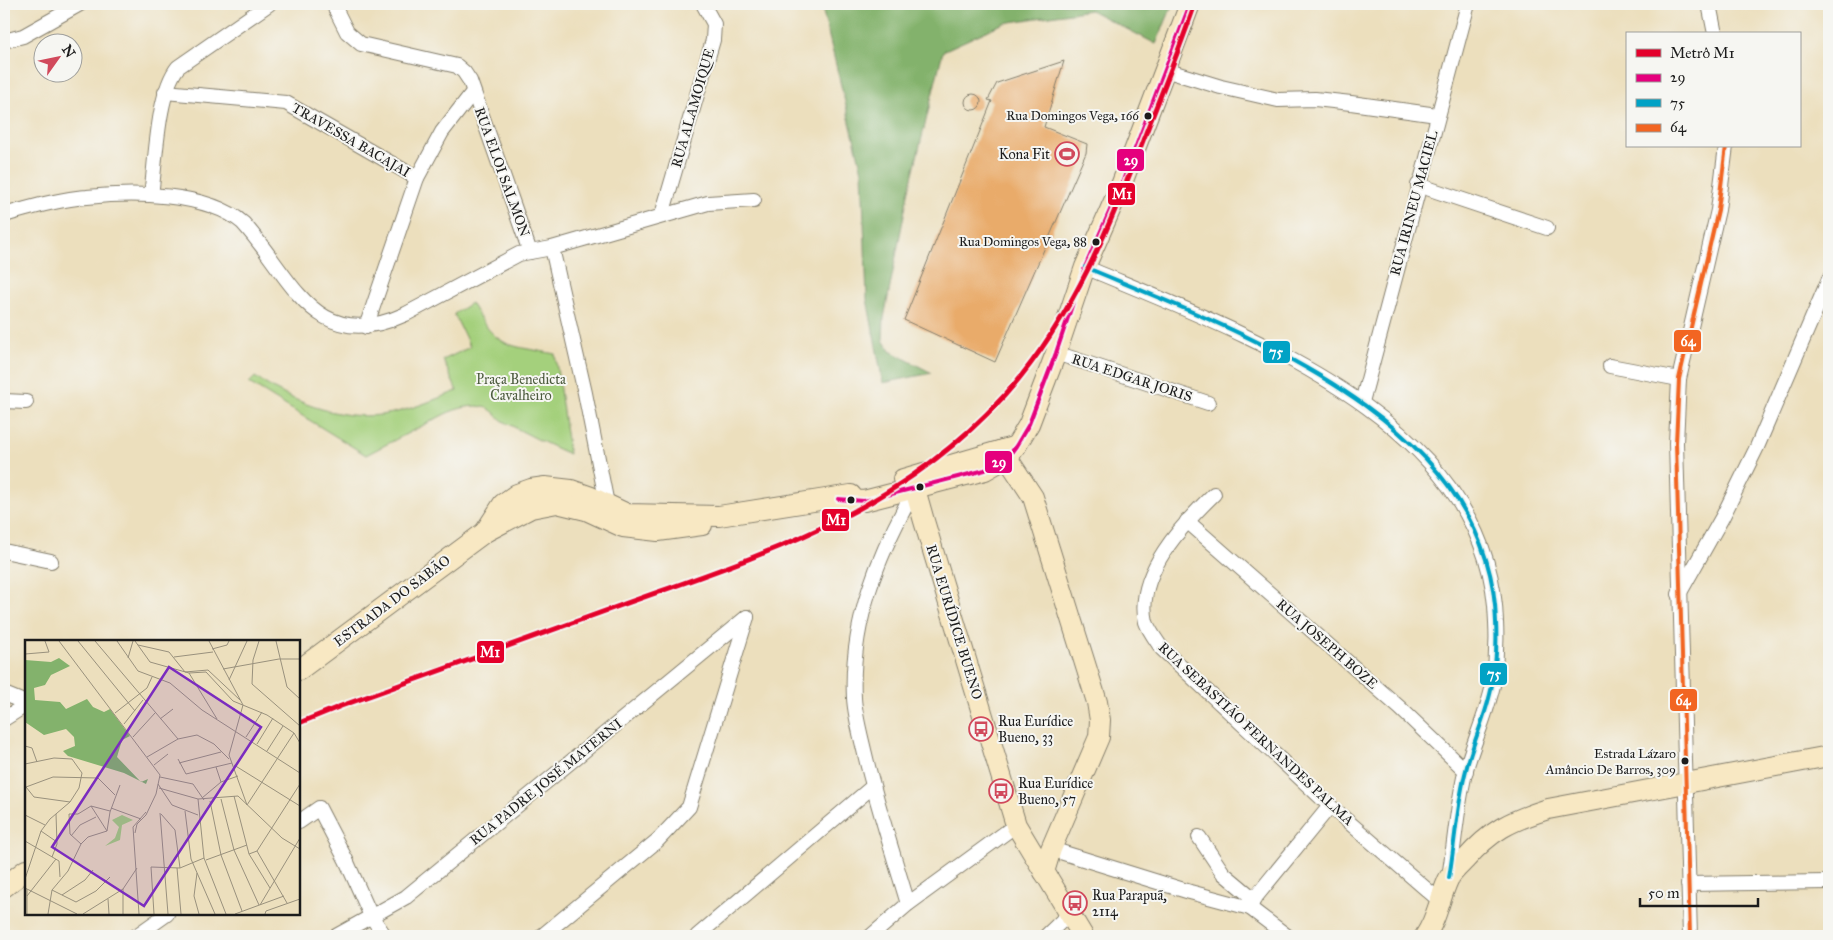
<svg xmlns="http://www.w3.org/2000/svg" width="1833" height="940" font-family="'IM FELL Great Primer',serif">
<rect width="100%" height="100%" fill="#f6f6f2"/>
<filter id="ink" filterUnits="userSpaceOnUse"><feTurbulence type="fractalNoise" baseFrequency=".02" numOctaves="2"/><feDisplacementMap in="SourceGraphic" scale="10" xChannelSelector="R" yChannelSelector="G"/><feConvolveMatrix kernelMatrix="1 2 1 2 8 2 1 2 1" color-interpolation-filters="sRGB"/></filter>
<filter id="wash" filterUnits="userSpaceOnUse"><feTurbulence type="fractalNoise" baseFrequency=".0096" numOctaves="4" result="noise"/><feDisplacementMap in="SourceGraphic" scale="20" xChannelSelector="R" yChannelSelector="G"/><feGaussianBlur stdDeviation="1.12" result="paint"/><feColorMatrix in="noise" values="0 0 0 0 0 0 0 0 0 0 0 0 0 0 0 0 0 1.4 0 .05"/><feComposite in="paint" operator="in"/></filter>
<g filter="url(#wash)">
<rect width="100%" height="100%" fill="#ecdfbd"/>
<path fill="#a4d07c" stroke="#60764c" d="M471,303C498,350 506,344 555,354L569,454C547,444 526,434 505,422C499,419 493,410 487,408C474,403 456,409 445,414L366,455L249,383L255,377C290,401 337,420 381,415C406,412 433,400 457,391L443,360L470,347L454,314Z"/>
<polygon fill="#83b26c" stroke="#506744" points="821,4 1173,4 1156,44 1090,10 1004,23 943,51 908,194 884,318 883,340 890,351 932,373 883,383 867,299 862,171"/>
<g id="blocks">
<g fill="#e9ab6a">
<polygon points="1064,61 1044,127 1087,144 1086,153 995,362 904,320 992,101 988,100 997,83"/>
<circle cx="973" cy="102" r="8"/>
</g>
</g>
</g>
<g filter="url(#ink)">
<use href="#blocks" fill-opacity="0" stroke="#847e6c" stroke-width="1"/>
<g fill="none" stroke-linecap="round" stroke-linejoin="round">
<g stroke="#847e6c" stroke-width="16">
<g id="street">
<polyline points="333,4 347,32 361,44 457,66 464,72 470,81 530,252"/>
<polyline points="1709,4 1715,34"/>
<polyline points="4,41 23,36 80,4"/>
<polyline points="1165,70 1221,87 1278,100 1315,99 1351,103 1437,115"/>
<polyline points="165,92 286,103 417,178"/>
<polyline points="1418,185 1547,228"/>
<path d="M151,195C156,161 157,93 178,67L269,4"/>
<path d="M4,215C30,208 59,199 87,197C132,192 207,192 243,223C293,278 314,356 406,314L519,254L552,248L708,203L754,200"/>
<polyline points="662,215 713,40 714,24 703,4"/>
<polyline points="552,248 585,393 608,509"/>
<path d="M1085,267C1241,333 1491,419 1496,622C1497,641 1496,665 1493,685C1487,713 1474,741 1466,769C1457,804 1455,841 1449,877"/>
<polyline points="366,327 417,178 442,132 473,92"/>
<polyline points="1056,353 1208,403"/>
<polyline points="1610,366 1679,379"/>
<polyline points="4,401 26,402"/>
<polyline points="1362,402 1468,4"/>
<path d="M1214,494C1183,524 1135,574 1146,622C1149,631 1157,641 1162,649L1330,806L1440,901"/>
<polyline points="1187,521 1400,708 1466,771"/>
<polyline points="4,551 51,561"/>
<polyline points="1679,594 1723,516 1757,447 1829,279"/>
<polyline points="4,694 26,703"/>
<polyline points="4,719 26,705"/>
<polyline points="299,822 319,808 346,860 371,916 385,936"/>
<polyline points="1199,837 1223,873 1254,899"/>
<polyline points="1051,849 1190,892 1250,908 1287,936"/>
<polyline points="1688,884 1829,882"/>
<path d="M908,904C893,853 876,802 864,750C860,733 855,715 854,698C850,622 879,553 915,489"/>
<polyline points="1250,908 1254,899 1330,806"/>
<polyline points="136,936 167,914"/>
<polyline points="336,936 406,897 747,617"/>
<polyline points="542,936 658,840 689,807 747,617"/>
<polyline points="697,936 872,787"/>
<polyline points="871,936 908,904 1016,825"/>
<polyline points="1046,936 1069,914"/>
<polyline points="1690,936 1676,443 1679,379 1718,210 1726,146"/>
</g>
</g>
<g stroke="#847e6c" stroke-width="22">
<g id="secondary">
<polyline points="1002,450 1033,497 1097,702 1100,720 1099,737 1051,849 1044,872"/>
<polyline points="903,479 1016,446"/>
<polyline points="921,479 915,489 924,521 1016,825 1083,936"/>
<polyline points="838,499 864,501 985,470 1008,457 1016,446 1029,424 1056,353 1085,267 1122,183 1190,4"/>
<polyline points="485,532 503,504 517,494 531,489 545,487 571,490 591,497 627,514 719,516 851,495"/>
<polyline points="299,670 485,532 531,508 557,503 586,510 623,527 658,531 702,525"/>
<polyline points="4,887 26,870"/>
<path d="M1425,936C1437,919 1439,900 1448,880C1451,873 1459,866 1465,860C1491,830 1510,821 1548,809L1829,756"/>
</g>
</g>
<use href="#street" stroke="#fff" stroke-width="14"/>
<use href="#secondary" stroke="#f8e8c3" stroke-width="20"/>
<g stroke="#f6f6f2" stroke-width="8">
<polyline id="bus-1" points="838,499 864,501 985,470 1008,457 1016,446 1029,424 1056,353 1085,267 1122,183 1190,4"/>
</g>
<g stroke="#f6f6f2" stroke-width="8">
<path id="bus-2" d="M1085,267C1240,332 1492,420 1496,622C1497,642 1496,666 1492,685C1487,714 1473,741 1466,770C1457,804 1455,842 1449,878"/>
</g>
<g stroke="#f6f6f2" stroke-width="8">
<polyline id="bus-3" points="1690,936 1676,443 1679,379 1718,210 1726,146"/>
</g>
<use href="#bus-1" stroke="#e5007d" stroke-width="4"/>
<use href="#bus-2" stroke="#01a2c5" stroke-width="4"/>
<use href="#bus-3" stroke="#f26522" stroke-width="4"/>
<g stroke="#f6f6f2" stroke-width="9">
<path id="metro-1" d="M299,723L341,706C434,673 527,639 619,606C764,554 897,514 1004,396C1073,320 1113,219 1149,125C1165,85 1181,45 1195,4"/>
</g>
<use href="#metro-1" stroke="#e4002b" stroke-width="5"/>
</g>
</g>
<defs>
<g id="stadium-ring" transform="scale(1.25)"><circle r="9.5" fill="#f6f6f2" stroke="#d1495b" stroke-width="1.5"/><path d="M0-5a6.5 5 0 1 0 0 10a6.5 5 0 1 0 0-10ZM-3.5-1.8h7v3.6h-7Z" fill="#d1495b"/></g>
<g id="bus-ring" transform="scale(1.25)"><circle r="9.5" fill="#f6f6f2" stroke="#d1495b" stroke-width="1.5"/><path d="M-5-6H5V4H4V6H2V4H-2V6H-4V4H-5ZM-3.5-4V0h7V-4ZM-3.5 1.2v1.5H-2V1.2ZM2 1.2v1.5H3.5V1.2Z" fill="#d1495b"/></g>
</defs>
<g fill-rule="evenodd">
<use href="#stadium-ring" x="1067" y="154"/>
<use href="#bus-ring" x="981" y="729"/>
<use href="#bus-ring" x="1001" y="791"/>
<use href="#bus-ring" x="1075" y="903"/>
</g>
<g fill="#1c1c1c" stroke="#f6f6f2" stroke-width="2">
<circle cx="1148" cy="116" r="4.5"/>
<circle cx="1096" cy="242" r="4.5"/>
<circle cx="920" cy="487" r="4.5"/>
<circle cx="851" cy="500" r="4.5"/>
<circle cx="1685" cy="761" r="4.5"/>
</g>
<g text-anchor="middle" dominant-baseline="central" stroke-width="4" stroke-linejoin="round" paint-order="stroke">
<g font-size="13" fill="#1c1c1c" stroke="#f6f6f2" text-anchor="end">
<text x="1139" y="116">Rua Domingos Vega, 166</text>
<text x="1087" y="242">Rua Domingos Vega, 88</text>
<text x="1676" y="754">Estrada Lázaro<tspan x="1676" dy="16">Amâncio De Barros, 309</tspan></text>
</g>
<g font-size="14" fill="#1c1c1c" stroke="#f6f6f2">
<text transform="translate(693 108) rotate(-74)">RUA ALAMOIQUE</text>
<text transform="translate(351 140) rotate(30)">TRAVESSA BACAJAI</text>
<text transform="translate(502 172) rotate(70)">RUA ELOI SALMON</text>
<text transform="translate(1414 203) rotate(-75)">RUA IRINEU MACIEL</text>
<text transform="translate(1132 378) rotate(18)">RUA EDGAR JORIS</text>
<text transform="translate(392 601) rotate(-37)">ESTRADA DO SABÃO</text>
<text transform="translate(954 622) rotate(73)">RUA EURÍDICE BUENO</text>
<text transform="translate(1327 644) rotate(41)">RUA JOSEPH BOZE</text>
<text transform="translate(1256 734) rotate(43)">RUA SEBASTIÃO FERNANDES PALMA</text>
<text transform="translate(546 782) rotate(-39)">RUA PADRE JOSÉ MATERNI</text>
</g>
<g font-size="14" fill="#1c1c1c" stroke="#f6f6f2" text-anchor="start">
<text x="1050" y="154" text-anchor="end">Kona Fit</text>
<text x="998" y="721">Rua Eurídice<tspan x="998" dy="16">Bueno, 33</tspan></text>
<text x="1018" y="783">Rua Eurídice<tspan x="1018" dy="16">Bueno, 57</tspan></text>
<text x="1092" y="895">Rua Parapuã,<tspan x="1092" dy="16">2114</tspan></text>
</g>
<g font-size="14" fill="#4c5b3e" stroke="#f6f6f2">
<text x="521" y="379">Praça Benedicta<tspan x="521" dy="16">Cavalheiro</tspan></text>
</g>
</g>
<g transform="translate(25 640)">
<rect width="275" height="275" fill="#ecdfbd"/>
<path d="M97,175L108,180L97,185L95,200L80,206L90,198L94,187L87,180Z" fill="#a4d07c"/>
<path d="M34,18L45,26L26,35L20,45L9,48L10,60L35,62L41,69L62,59L68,67L79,72L85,69L105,96L97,100L92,117L116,142L123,139L121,144L99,133L43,116L38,111L50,106L49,97L41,89L19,95L0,82V20L26,22Z" fill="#83b26c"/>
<path fill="none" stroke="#99917d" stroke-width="1" d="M34,1L135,135L131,154L121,175L112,184L110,193M53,1L110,71M70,1L153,99M92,1L113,31L145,43L177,70L275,133M110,1L125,22L164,33L181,32L208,61L242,75L269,93L275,103M184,1L218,65L204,115L222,165M234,1L228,20L227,44L275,86M251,1L262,47L275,59M113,5L144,12L160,32L183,30L215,60M187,9L202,5L204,1M0,14L24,12L20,1M149,17L188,12M103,18L108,1M198,29L254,19H275M164,33L192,79M204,40L222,1M90,73L122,48L127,37M135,79L148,69M99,84L118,60M108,97L130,73M221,97L237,72M232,104L248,78M0,106L7,108L12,122M242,111L258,86M122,117L153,99L172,95L189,104L204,119M153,119L161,134L207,123M154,123L196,112M0,124L29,118L47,119L57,133L54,148L45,162L25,179L16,191L0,239M129,125L143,114M209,125L275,166M191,127L196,142M135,137L168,144L179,160M133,144L147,165L173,175M1,147L28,137L73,138L90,155M1,147L9,157L45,162M134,148L173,159L213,156L257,198L275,209M209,156L224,214L245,248M177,158L196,142L213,136M173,159L179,218L201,274M196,159L209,210L234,265M185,161L196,215L217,271M222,165L269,93M66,166L82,191M66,166L85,171M86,168L116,179M160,171L166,219L190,274M135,173L143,274M136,174L150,190L155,228M0,175L20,185M16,191L32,202M46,196L55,185L71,177M0,201L34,221L35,237M56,204L45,194L44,174H53L66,166M232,211L262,263M224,214L232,211L275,144M27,217L32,204L31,174M181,220L222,205M152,228L156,274M172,233L169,256L174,274M0,248L52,274M2,249V274M98,249V274M27,250L51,262L71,251L85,237M37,255L60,240L68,230M2,256L31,219M83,259L84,274M235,265L275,198M23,274L27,250L43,231L56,204L63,197L82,191L85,172L95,145M58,274L98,249L112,228M114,274L108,187L121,172M129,274L126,227L155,228L179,218M210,274L259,256M240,274L241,271L275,259"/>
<path fill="#7b2cbf" fill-opacity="0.15" stroke="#7b2cbf" stroke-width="2.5" d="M144,27L236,87L119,266L27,207Z"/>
<rect width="275" height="275" fill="none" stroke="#1c1c1c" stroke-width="2.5"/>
</g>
<g stroke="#f6f6f2" stroke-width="2">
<rect x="1116" y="148" width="29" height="24" rx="5" fill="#e5007d"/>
<rect x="1107" y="182" width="29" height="24" rx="5" fill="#e4002b"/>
<rect x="1673" y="329" width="29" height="24" rx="5" fill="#f26522"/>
<rect x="1262" y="340" width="29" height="24" rx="5" fill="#01a2c5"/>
<rect x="984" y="450" width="29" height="24" rx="5" fill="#e5007d"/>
<rect x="821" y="508" width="29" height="24" rx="5" fill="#e4002b"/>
<rect x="476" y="640" width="29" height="24" rx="5" fill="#e4002b"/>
<rect x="1479" y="662" width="29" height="24" rx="5" fill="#01a2c5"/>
<rect x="1669" y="688" width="29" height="24" rx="5" fill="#f26522"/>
</g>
<g font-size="14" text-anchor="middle" font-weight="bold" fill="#fff">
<text x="1131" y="165">29</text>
<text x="1122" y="199">M1</text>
<text x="1688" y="346">64</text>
<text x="1276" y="357">75</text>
<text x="999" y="467">29</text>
<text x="836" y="525">M1</text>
<text x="490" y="657">M1</text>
<text x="1494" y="679">75</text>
<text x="1683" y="705">64</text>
</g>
<rect width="1833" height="940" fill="none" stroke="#f6f6f2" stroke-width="20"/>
<rect x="1626" y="32" width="175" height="115" fill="#f6f6f2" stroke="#9f9f9c"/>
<rect x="1636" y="49" width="25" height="8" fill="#e4002b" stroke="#9f9f9c"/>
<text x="1670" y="58" font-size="15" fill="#1c1c1c">Metrô M1</text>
<rect x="1636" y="74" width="25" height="8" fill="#e5007d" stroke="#9f9f9c"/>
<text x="1670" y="82" font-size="15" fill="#1c1c1c">29</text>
<rect x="1636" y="99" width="25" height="8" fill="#01a2c5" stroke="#9f9f9c"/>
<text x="1670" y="108" font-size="15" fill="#1c1c1c">75</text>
<rect x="1636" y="124" width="25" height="8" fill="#f26522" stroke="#9f9f9c"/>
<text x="1670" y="132" font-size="15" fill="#1c1c1c">64</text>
<g transform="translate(58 58) rotate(57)"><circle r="24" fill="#f6f6f2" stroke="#9f9f9c"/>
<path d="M0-4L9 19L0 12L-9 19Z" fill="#d1495b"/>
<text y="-8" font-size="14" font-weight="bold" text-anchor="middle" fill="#1c1c1c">N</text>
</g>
<path d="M1640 898v8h118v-8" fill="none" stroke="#1c1c1c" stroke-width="2.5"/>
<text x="1648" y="898" font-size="15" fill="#1c1c1c" stroke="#f6f6f2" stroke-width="4" paint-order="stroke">50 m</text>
</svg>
